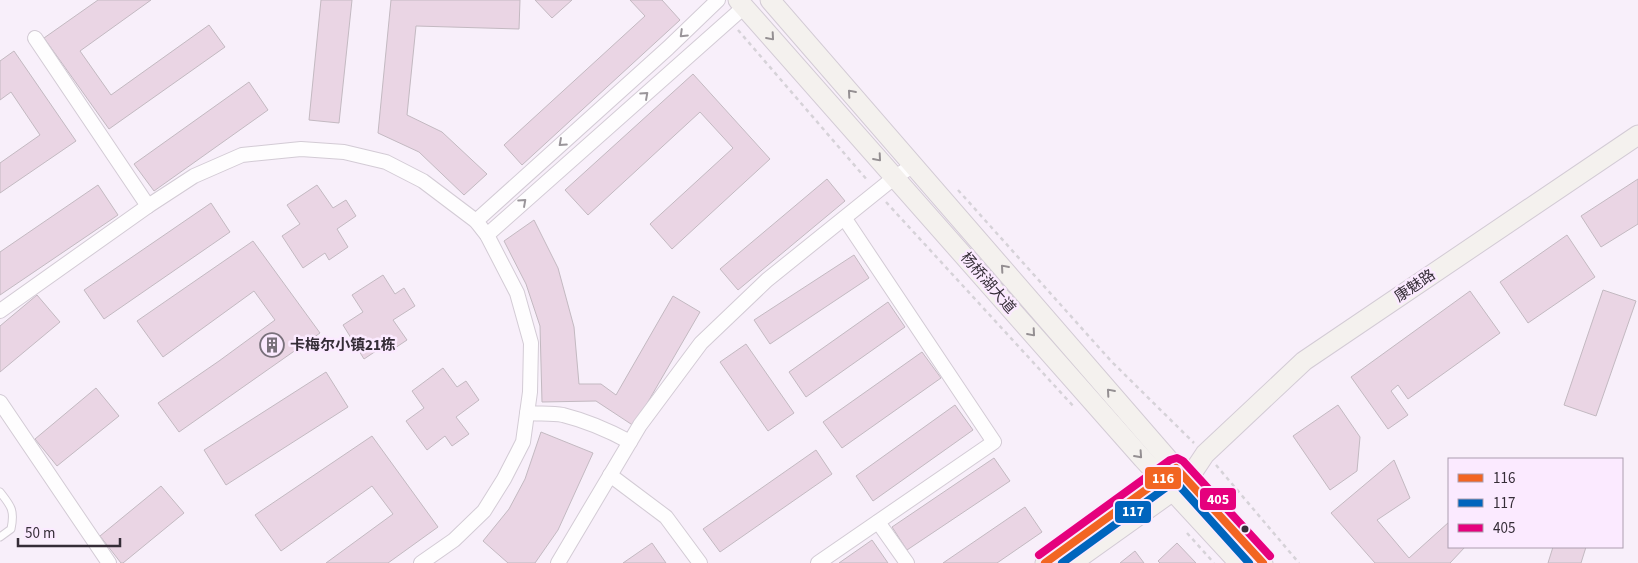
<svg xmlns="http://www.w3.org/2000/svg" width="1638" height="563" font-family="'Source Sans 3','Noto Sans SC',sans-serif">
<rect width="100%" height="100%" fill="#f8effa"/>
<g fill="#ead5e4" stroke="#c3b9c1">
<polygon points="98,0 151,0 80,51 111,95 209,25 225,47 109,129 44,38"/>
<polygon points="321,0 352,0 339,123 309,120"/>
<polygon points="391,0 520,0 519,29 416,26 407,115 442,132 487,174 464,195 419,152 378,133"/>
<polygon points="535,0 572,0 552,18"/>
<polygon points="630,0 662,0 680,20 522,165 504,145 645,16"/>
<polygon points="14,51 76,141 0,193 0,163 40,135 11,92 0,100 0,61"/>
<polygon points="693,74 770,159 672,249 650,224 733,148 700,112 588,215 565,190"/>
<polygon points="249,82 268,110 154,191 134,164"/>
<polygon points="827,179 845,201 738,290 720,269"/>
<polygon points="1638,179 1638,224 1601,247 1581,216"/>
<polygon points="98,185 118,215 0,295 0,252"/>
<polygon points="317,185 333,208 346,200 356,216 337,229 348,247 329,260 325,253 303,268 282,236 300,224 287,205"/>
<polygon points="211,203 230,232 104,319 84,290"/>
<polygon points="534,220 558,268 574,327 579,384 601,384 616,395 673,296 700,312 634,426 596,401 542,402 540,326 526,284 504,241"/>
<polygon points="1567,235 1595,277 1528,323 1500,282"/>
<polygon points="253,241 320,333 179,432 158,403 219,361 275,320 254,291 163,357 137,321"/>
<polygon points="854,255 869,278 770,344 754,320"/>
<polygon points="383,275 395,294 404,288 415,306 393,320 407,340 389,352 385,345 364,359 343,325 363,312 352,295"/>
<polygon points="1603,290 1636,301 1596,416 1564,405"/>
<polygon points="1470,291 1500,333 1408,399 1398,385 1391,391 1408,415 1388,429 1351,377"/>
<polygon points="37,295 60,322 0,372 0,326"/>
<polygon points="888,302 905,327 806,397 789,372"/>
<polygon points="746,344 794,413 768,431 720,362"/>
<polygon points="922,352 941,378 842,448 823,422"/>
<polygon points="443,368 457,387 466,381 479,400 456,417 469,434 452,446 445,436 427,450 406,421 424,408 412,391"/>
<polygon points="326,372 348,407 226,485 204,450"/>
<polygon points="96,388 119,416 57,466 35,439"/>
<polygon points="955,405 973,430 873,501 856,476"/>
<polygon points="1338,405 1360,437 1357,471 1330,490 1293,436"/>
<polygon points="541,432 593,453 558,530 535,563 508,563 483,541 509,509 525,479"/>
<polygon points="372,436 438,527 388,563 326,563 393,514 372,486 281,551 255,515"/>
<polygon points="816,450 832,474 720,552 703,529"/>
<polygon points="994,458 1010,481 907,550 892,527"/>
<polygon points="1394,460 1410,498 1377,520 1409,558 1449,522 1449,547 1465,547 1450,563 1375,563 1331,513"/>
<polygon points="161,486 184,513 123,563 121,563 100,536"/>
<polygon points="1025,507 1042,532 997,563 943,563"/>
<polygon points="872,540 888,563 839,563"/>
<polygon points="652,543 666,563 623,563"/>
<polygon points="1177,543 1196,563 1160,563 1158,561"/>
<polygon points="1553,547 1586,547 1581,563 1548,563"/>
<polygon points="1135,551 1144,563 1120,563"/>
</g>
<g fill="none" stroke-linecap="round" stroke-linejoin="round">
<g stroke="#d3cbd5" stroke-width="9">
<path id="lane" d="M0,492C11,506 15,510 11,529L0,537"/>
</g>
<g stroke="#d3cbd5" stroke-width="16">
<g id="street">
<polyline points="35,38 148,206"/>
<polyline points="476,221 668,48 718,0"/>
<polyline points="487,235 744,7"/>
<polyline points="0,311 148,206 194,176 242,155 301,149 344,152 386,162 423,181 476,221 487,235 517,293 531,343 530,392 523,442 504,479 484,511 454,540 421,563"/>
<polyline points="0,402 109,563"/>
<path d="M527,413C539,414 552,413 563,415C587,421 608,430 630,442"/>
<polyline points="610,475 666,517 700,563"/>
<polyline points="878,522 907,563"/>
<polyline points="558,563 640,425 701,343 767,280 895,177 914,165"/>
<polyline points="818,563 994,442 845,219"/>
</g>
</g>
<g stroke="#d3cbd5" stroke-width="21">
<g id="secondary">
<polyline points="738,0 1143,459 1239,563"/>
<polyline points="770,0 1187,481 1263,563"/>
<polyline points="1045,563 1171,472"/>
<polyline points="1072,563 1187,481 1205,454 1304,361 1638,135"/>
</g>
</g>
<g stroke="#d6d2d8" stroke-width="2.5" stroke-dasharray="4 4" stroke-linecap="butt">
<polyline points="738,30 868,181"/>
<polyline points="958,190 1111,361 1194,443"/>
<polyline points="886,202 1075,408"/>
<polyline points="1216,465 1299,563"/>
<polyline points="1187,533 1214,563"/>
</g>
<use href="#lane" stroke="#fefdfe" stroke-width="7"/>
<use href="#street" stroke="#fefdfe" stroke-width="14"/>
<use href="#secondary" stroke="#f4f1ee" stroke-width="19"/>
<g stroke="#fbeaff" stroke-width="11">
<polyline id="bus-1" points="1045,563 1176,468 1263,563"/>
</g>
<g stroke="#fbeaff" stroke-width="11">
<polyline id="bus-2" points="1062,563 1175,481 1249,563"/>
</g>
<g stroke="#fbeaff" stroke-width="11">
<polyline id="bus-3" points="1039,555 1170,460 1177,458 1183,461 1270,556"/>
</g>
<use href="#bus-1" stroke="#f26522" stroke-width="8"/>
<use href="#bus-2" stroke="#0065bd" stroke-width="8"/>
<use href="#bus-3" stroke="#e5007d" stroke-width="8"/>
</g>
<defs><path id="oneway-chevron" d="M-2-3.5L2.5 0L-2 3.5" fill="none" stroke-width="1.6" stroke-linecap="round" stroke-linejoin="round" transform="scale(1.25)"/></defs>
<g stroke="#9a959a">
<use href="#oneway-chevron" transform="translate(683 34) rotate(136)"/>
<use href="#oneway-chevron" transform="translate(645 95) rotate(-42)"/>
<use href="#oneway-chevron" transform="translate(562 143) rotate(138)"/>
<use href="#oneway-chevron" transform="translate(523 202) rotate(-42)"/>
</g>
<g stroke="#948f92">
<use href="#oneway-chevron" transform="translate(771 37) rotate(49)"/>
<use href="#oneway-chevron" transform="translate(851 93) rotate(-131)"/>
<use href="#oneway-chevron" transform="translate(878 158) rotate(49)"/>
<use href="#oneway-chevron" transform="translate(1004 268) rotate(-131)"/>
<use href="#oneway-chevron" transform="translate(1032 333) rotate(49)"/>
<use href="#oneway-chevron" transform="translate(1110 392) rotate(-131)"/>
<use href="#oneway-chevron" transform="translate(1139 455) rotate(48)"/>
</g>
<defs>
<g id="building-ring" transform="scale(1.25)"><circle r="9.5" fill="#fbeaff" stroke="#79717b" stroke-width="1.5"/><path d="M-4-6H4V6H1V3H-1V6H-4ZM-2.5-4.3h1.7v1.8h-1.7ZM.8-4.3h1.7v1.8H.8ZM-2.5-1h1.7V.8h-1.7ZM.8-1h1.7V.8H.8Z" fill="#79717b"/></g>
</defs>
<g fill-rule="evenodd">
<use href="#building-ring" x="272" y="345"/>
</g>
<circle fill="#352d37" stroke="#fbeaff" stroke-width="2" cx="1245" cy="529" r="4.5"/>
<g text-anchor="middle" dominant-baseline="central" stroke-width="5" stroke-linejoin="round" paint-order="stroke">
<g font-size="15" fill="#352d37" stroke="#fbeaff">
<text transform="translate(988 283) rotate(49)">杨桥湖大道</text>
<text transform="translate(1415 286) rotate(-34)">康魅路</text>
</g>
<g font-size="15" font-weight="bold" fill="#352d37" stroke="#fbeaff" text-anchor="start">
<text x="290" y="345">卡梅尔小镇21栋</text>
</g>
</g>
<g stroke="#fbeaff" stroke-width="2">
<rect x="1144" y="466" width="38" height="24" rx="5" fill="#f26522"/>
<rect x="1199" y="487" width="38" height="24" rx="5" fill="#e5007d"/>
<rect x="1114" y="500" width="38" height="24" rx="5" fill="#0065bd"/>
</g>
<g font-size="14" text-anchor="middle" font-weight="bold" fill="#fff">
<text x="1163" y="483">116</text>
<text x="1218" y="504">405</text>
<text x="1133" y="516">117</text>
</g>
<rect x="1448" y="458" width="175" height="90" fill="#fbeaff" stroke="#ac9eaf"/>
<rect x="1458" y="474" width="25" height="8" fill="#f26522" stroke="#ac9eaf"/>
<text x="1493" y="483" font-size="15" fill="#352d37">116</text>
<rect x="1458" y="499" width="25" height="8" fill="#0065bd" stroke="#ac9eaf"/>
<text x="1493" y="508" font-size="15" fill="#352d37">117</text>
<rect x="1458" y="524" width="25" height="8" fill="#e5007d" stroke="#ac9eaf"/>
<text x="1493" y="533" font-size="15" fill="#352d37">405</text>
<path d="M18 538v8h102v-8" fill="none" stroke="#352d37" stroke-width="2.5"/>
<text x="25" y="538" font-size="15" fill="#352d37" stroke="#fbeaff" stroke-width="4" paint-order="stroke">50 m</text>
</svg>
